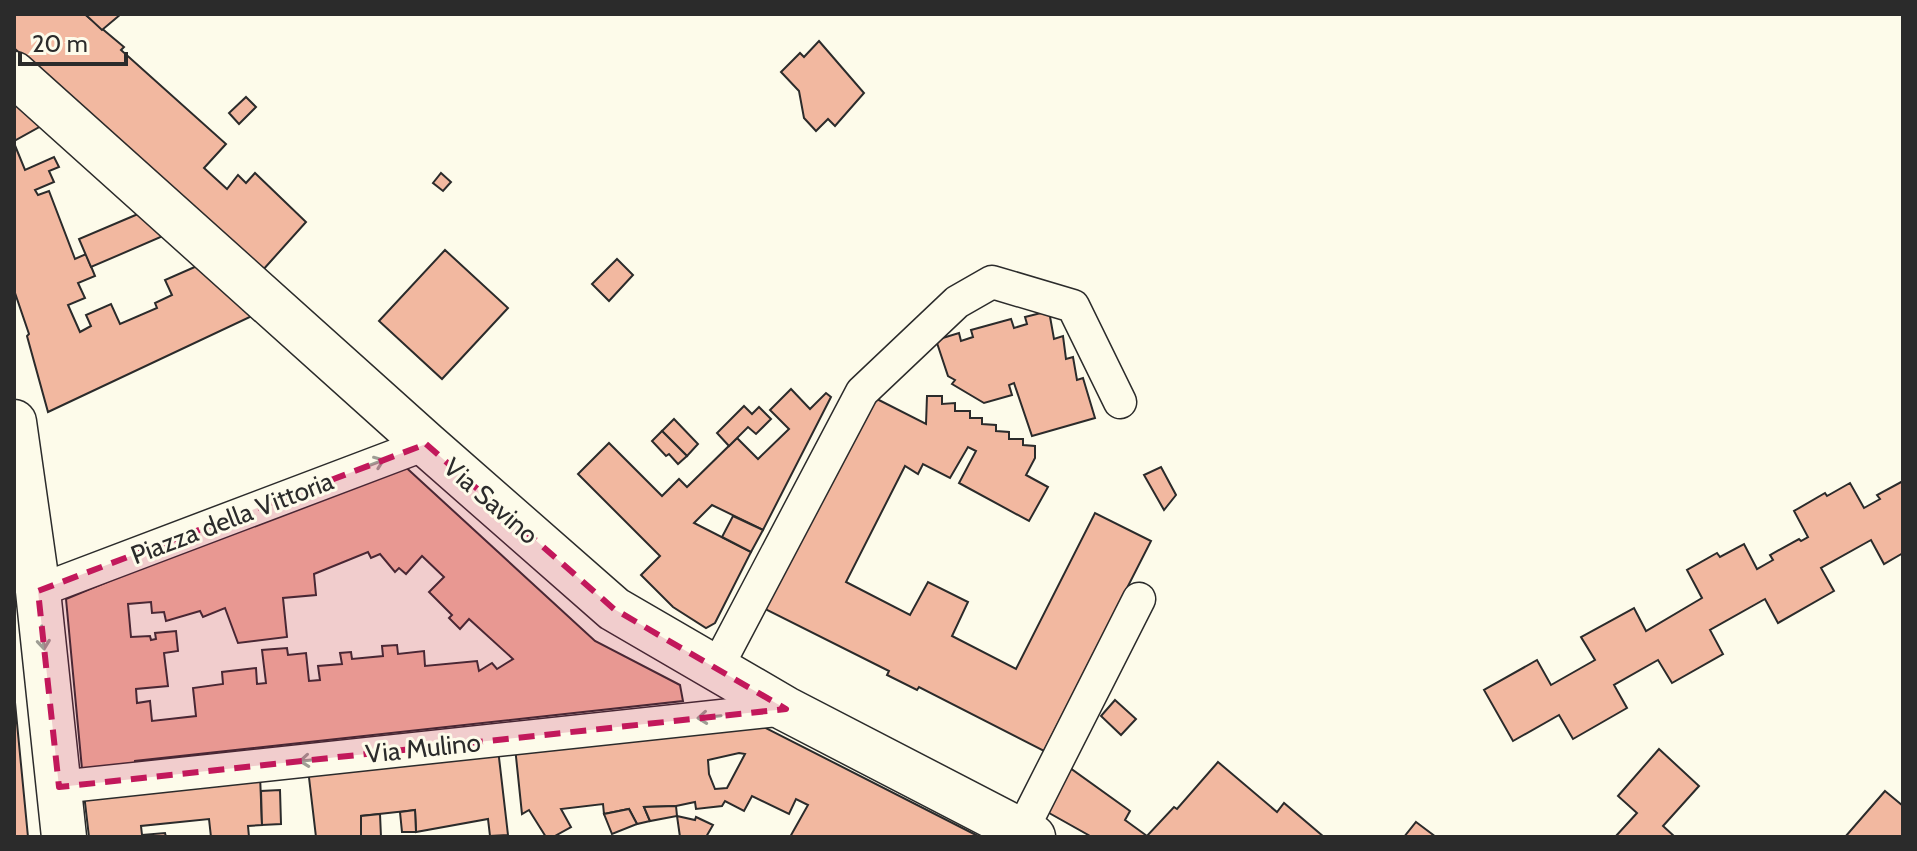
<svg xmlns="http://www.w3.org/2000/svg" width="1917" height="851" font-family="Cabin,sans-serif">
<rect width="100%" height="100%" fill="#fdfbea"/>
<g fill="#f2b8a0" stroke="#2b2b2b" stroke-width="2" fill-rule="evenodd">
<polygon points="14,14 90,14 87,16 124,47 121,50 226,144 204,168 227,189 238,175 246,183 255,173 306,222 262,271 14,48"/>
<polygon points="90,14 121,14 102,30 87,16"/>
<polygon points="819,41 864,93 835,126 828,119 816,131 804,118 799,91 781,72 800,53 804,57"/>
<polygon points="246,97 256,107 239,124 229,113"/>
<polygon points="14,102 41,126 14,141"/>
<polygon points="14,143 25,170 54,157 59,167 49,171 54,182 35,190 38,195 49,191 75,259 86,254 95,276 78,283 85,298 68,305 80,332 91,326 86,315 111,304 120,324 157,308 155,303 172,295 165,280 197,266 252,316 48,412 27,336 29,334 14,290"/>
<polygon points="441,173 451,182 443,191 433,183"/>
<polygon points="138,214 163,236 91,267 79,239"/>
<polygon points="445,250 508,308 442,379 379,321"/>
<polygon points="617,259 633,275 609,301 592,284"/>
<polygon points="1049,311 1054,339 1063,336 1066,359 1073,357 1077,380 1083,378 1095,418 1032,436 1014,383 1009,385 1012,395 984,403 952,384 955,380 948,376 936,340 959,333 961,341 973,337 971,330 1011,319 1014,328 1027,324 1025,317"/>
<polygon points="791,389 810,409 826,393 831,397 763,530 712,505 694,523 751,552 715,623 706,628 673,607 641,575 660,556 578,474 609,443 662,496 679,479 687,487 737,438 758,459 789,429 770,410"/>
<polygon points="871,396 926,424 927,396 942,396 942,404 955,403 955,411 970,411 970,418 982,418 982,424 996,425 996,431 1009,432 1009,439 1023,439 1023,445 1035,446 1035,458 1026,475 1048,487 1029,521 959,483 976,451 968,447 950,478 923,464 918,474 905,466 846,582 910,615 928,582 968,602 952,636 1016,669 1095,513 1151,541 1044,751 919,687 917,690 887,675 889,671 763,608"/>
<polygon points="744,406 752,414 759,407 771,419 756,434 748,427 729,446 717,433"/>
<polygon points="674,419 698,444 687,456 662,431"/>
<polygon points="662,431 687,456 678,464 669,454 666,456 652,441"/>
<path d="M399,461L595,641L680,685L683,701L135,761V763L82,769L66,599ZM368,552L371,558L380,554L395,572L399,568L406,574L422,556L444,577L429,592L452,615L449,618L460,629L469,619L513,659L497,669L492,663L479,671L477,661L425,666L424,651L398,654L397,645L382,646L383,656L352,659L351,652L340,653L342,664L318,666L320,680L309,681L306,653L288,655L287,648L262,650L266,683L257,684L256,668L222,672L223,684L193,688L196,716L152,721L150,701L137,703L136,689L168,686L164,653L178,651L176,631L155,633L156,639L151,640L150,636L131,637L128,604L151,602L152,613L164,612L166,621L200,611L203,617L225,608L238,643L287,637L283,598L316,595L314,574Z"/>
<polygon points="1161,467 1176,495 1164,510 1144,475"/>
<polygon points="1903,481 1903,553 1884,564 1871,540 1821,568 1834,591 1778,623 1765,599 1710,630 1723,654 1672,683 1658,660 1614,685 1627,708 1573,739 1559,715 1513,741 1484,690 1537,660 1551,685 1595,660 1581,637 1634,608 1646,631 1702,598 1687,570 1717,553 1720,557 1744,544 1757,569 1773,560 1770,555 1799,539 1801,541 1808,537 1794,511 1825,493 1827,496 1850,483 1864,508 1880,499 1877,495"/>
<polygon points="733,516 763,530 751,552 722,537"/>
<polygon points="14,692 28,837 14,837"/>
<polygon points="1115,700 1136,719 1121,735 1101,716"/>
<path d="M752,721L980,837H790L808,805L796,799L789,814L752,796L744,811L725,801L722,806L696,809L695,802L676,806L644,807L650,821L637,824L629,809L604,814L603,804L561,809L571,827L553,837H546L529,810L522,814L515,747ZM739,753L745,754L727,788L715,789L709,774L708,760Z"/>
<polygon points="498,749 508,835 490,836 488,819 416,832 415,810 361,816 361,837 316,837 308,769"/>
<polygon points="1659,749 1699,786 1663,826 1675,837 1615,837 1637,813 1618,796"/>
<polygon points="1218,762 1277,812 1284,803 1324,837 1092,837 1042,809 1070,768 1130,811 1125,820 1147,836 1174,807 1177,809"/>
<polygon points="260,775 262,825 248,826 249,837 211,837 209,819 141,826 142,835 165,833 166,837 89,837 84,794"/>
<polygon points="280,790 281,824 262,825 261,791"/>
<polygon points="1885,791 1903,806 1903,837 1845,837"/>
<polygon points="676,806 677,816 650,821 644,807"/>
<polygon points="629,809 637,824 612,834 604,814"/>
<polygon points="415,810 416,832 402,832 400,812"/>
<polygon points="380,814 381,837 361,837 361,816"/>
<polygon points="677,816 695,820 696,817 713,825 706,837 680,837"/>
<polygon points="1416,822 1436,837 1404,837"/>
</g>
<g fill="none" stroke-linecap="round" stroke-linejoin="round">
<g stroke="#2b2b2b" stroke-width="35">
<g id="street">
<polyline points="38,591 426,444"/>
<polyline points="716,669 862,392 957,302 992,282 1073,306 1120,402"/>
<polyline points="59,787 786,709"/>
<polyline points="1022,830 1139,599"/>
</g>
</g>
<g stroke="#2b2b2b" stroke-width="47">
<g id="secondary">
<polyline points="14,74 426,444 614,609 786,709 1033,837"/>
<polyline points="14,422 38,591 64,837"/>
</g>
</g>
<use href="#street" stroke="#fdfbea" stroke-width="32"/>
<use href="#secondary" stroke="#fdfbea" stroke-width="44"/>
</g>
<defs><path id="oneway-shaft" d="M-6 0H5M1.5-3L5.5 0L1.5 3" fill="none" stroke-width="1.6" stroke-linecap="round" stroke-linejoin="round" transform="scale(2)"/></defs>
<g stroke="#9e9d94">
<use href="#oneway-shaft" transform="translate(373 464) rotate(-21)"/>
<use href="#oneway-shaft" transform="translate(43 638) rotate(84)"/>
<use href="#oneway-shaft" transform="translate(709 717) rotate(174)"/>
<use href="#oneway-shaft" transform="translate(311 760) rotate(174)"/>
</g>
<path fill="#c2185b" fill-opacity="0.2" stroke="#c2185b" stroke-width="6" stroke-dasharray="16 10" stroke-linejoin="round" d="M426,444L614,609L786,709L59,787L38,591Z"/>
<g text-anchor="middle" dominant-baseline="central" stroke-width="6" stroke-linejoin="round" paint-order="stroke">
<g font-size="26" fill="#2b2b2b" stroke="#fdfbea">
<text transform="translate(491 501) rotate(41)">Via Savino</text>
<text transform="translate(232 518) rotate(-21)">Piazza della Vittoria</text>
<text transform="translate(423 748) rotate(-6)">Via Mulino</text>
</g>
</g>
<rect width="1917" height="851" fill="none" stroke="#2b2b2b" stroke-width="32"/>
<path d="M20 52v12h106v-12" fill="none" stroke="#2b2b2b" stroke-width="4"/>
<text x="32" y="52" font-size="24" fill="#2b2b2b" stroke="#fdfbea" stroke-width="6" paint-order="stroke">20 m</text>
</svg>
